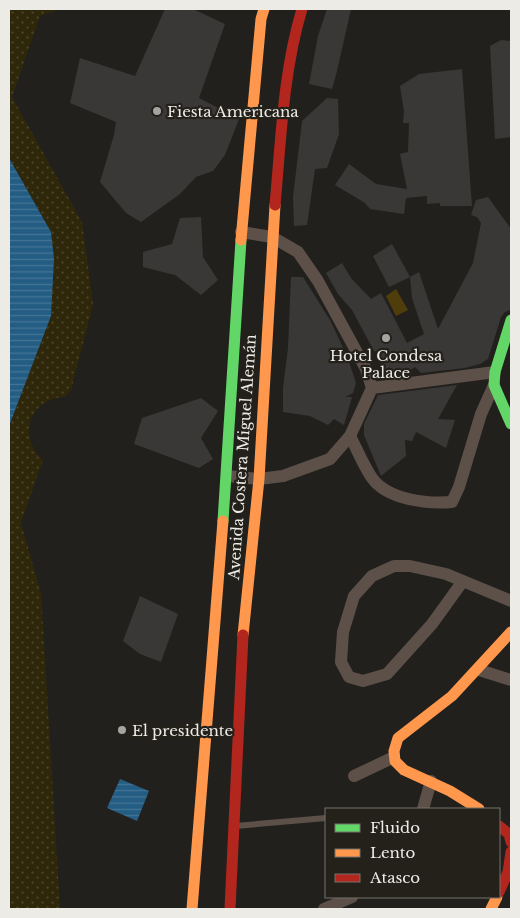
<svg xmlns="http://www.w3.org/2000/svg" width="520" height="918" font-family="'Libre Baskerville',serif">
<defs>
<pattern id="sand-dots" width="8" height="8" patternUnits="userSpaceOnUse" patternTransform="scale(1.25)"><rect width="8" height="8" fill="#2e270a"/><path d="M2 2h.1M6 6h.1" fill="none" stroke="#4c462e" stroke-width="1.8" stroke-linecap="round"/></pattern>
<pattern id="water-rules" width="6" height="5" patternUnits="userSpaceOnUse" patternTransform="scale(1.25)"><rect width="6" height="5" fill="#245d84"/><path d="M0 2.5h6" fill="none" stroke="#447495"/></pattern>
</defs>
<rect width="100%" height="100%" fill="#22201d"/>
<polygon fill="#4f3e0c" points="396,289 408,310 396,316 386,296"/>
<path fill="url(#sand-dots)" d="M9,9H60L40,16L12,97L82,222L93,304L71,390L64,397C29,399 17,437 43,460L21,523L41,593L60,909H9V426L51,316V232L9,158Z"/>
<g fill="url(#water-rules)">
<polygon points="9,158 51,232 54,259 51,316 9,426"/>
<polygon points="120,779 149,791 137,821 107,808"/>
</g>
<g fill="#3a3837">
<polygon points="165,9 193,9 225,24 199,98 239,119 225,155 213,171 196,177 180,194 141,222 126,213 100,182 114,135 116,122 70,103 80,58 135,76"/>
<polygon points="327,9 351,9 337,71 332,89 309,84 318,36"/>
<polygon points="501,40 511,41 511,137 495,139 490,46"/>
<polygon points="462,69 472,206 440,206 440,203 427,204 427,196 406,198 404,214 370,209 365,203 335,185 349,164 376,184 407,189 400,154 408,152 409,123 403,123 404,111 400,86 419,74"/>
<polygon points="327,98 338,99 339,134 327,168 315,169 307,225 294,226 293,197 302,121"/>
<polygon points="488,197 511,229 511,303 510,310 505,312 501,317 488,359 480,364 465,368 421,373 415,367 403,375 398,369 385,376 390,367 384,370 378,358 379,352 374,351 352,310 338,294 326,273 342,263 351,278 371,299 381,293 407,343 424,334 412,298 410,277 419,272 438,329 473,263 481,223 477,217 471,215 476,200"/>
<polygon points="201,217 203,257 218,280 201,295 175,275 143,267 143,252 172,244 180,218"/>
<polygon points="392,244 410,277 389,287 373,256"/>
<polygon points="291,277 303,277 330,320 347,356 356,383 353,393 345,397 352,397 344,425 334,419 328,425 310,416 283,412 283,388 288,348"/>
<polygon points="457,385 438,419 455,420 446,448 416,432 412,441 405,440 406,456 381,476 364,435 364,424 378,395"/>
<polygon points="201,398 218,411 201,438 213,459 199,468 134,444 142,418"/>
<polygon points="140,596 178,614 161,662 140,654 123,641"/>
</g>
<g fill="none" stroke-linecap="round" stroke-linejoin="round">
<polyline stroke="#5d5048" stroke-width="6" points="235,826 326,818"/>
<g stroke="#5d5048" stroke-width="12">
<polyline points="372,388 495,372"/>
<path d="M350,436C357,449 363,465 372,478C388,500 427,504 452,502L459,487L481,414L494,385"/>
<polyline points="227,476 259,479 283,476 330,459 350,436 372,388 366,369 318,281 298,252 272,237 241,232"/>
<polyline points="463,581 432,624 387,674 363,681 349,677 341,662 343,632 354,596 372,576 394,566 410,566 446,574 511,601"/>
<polyline points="479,670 511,680"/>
<polyline points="354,776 394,757"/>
<polyline points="423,809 431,781"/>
<polyline points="324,909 352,897"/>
</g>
<g stroke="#63d668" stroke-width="11">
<polyline points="511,320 495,372 494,385 511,424"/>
<polyline points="223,521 241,240"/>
</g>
<g stroke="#ff974d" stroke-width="11">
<polyline points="241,240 261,19 264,9"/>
<polyline points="243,635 259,479 275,205"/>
<polyline points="479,809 450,791 404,770 395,761 394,751 398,738 452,696 511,632"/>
<polyline points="192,909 223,521"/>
<polyline points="491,909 497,897"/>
</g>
<g stroke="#b3261e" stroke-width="11">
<path d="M275,205C281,140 283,72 302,9"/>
<polyline points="499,826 509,834 511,842"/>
<polyline points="499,892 508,872 511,852"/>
<polyline points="230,909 243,635"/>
</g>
</g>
<g fill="#a5a4a0" stroke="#24211b" stroke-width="2">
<circle cx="157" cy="111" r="5"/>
<circle cx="386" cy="338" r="5"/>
<circle cx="122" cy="730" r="5"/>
</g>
<g text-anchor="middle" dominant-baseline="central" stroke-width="4.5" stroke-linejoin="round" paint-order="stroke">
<g font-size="15" fill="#ecebe6" stroke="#24211b" text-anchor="start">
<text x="167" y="111">Fiesta Americana</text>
<text x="386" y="355" text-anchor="middle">Hotel Condesa<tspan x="386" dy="17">Palace</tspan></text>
<text x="132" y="730">El presidente</text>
</g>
<g font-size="15" fill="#ecebe6" stroke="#24211b">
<text transform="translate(242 457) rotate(-86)">Avenida Costera Miguel Alemán</text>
</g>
</g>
<rect width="520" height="918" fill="none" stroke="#ecebe6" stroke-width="20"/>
<rect x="325" y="808" width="175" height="90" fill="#24211b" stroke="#74726c"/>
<rect x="335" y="824" width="25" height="8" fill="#63d668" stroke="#74726c"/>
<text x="370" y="833" font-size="15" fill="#ecebe6">Fluido</text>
<rect x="335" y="849" width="25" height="8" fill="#ff974d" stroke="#74726c"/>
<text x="370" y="858" font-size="15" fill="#ecebe6">Lento</text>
<rect x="335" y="874" width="25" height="8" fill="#b3261e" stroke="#74726c"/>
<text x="370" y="883" font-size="15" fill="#ecebe6">Atasco</text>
</svg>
